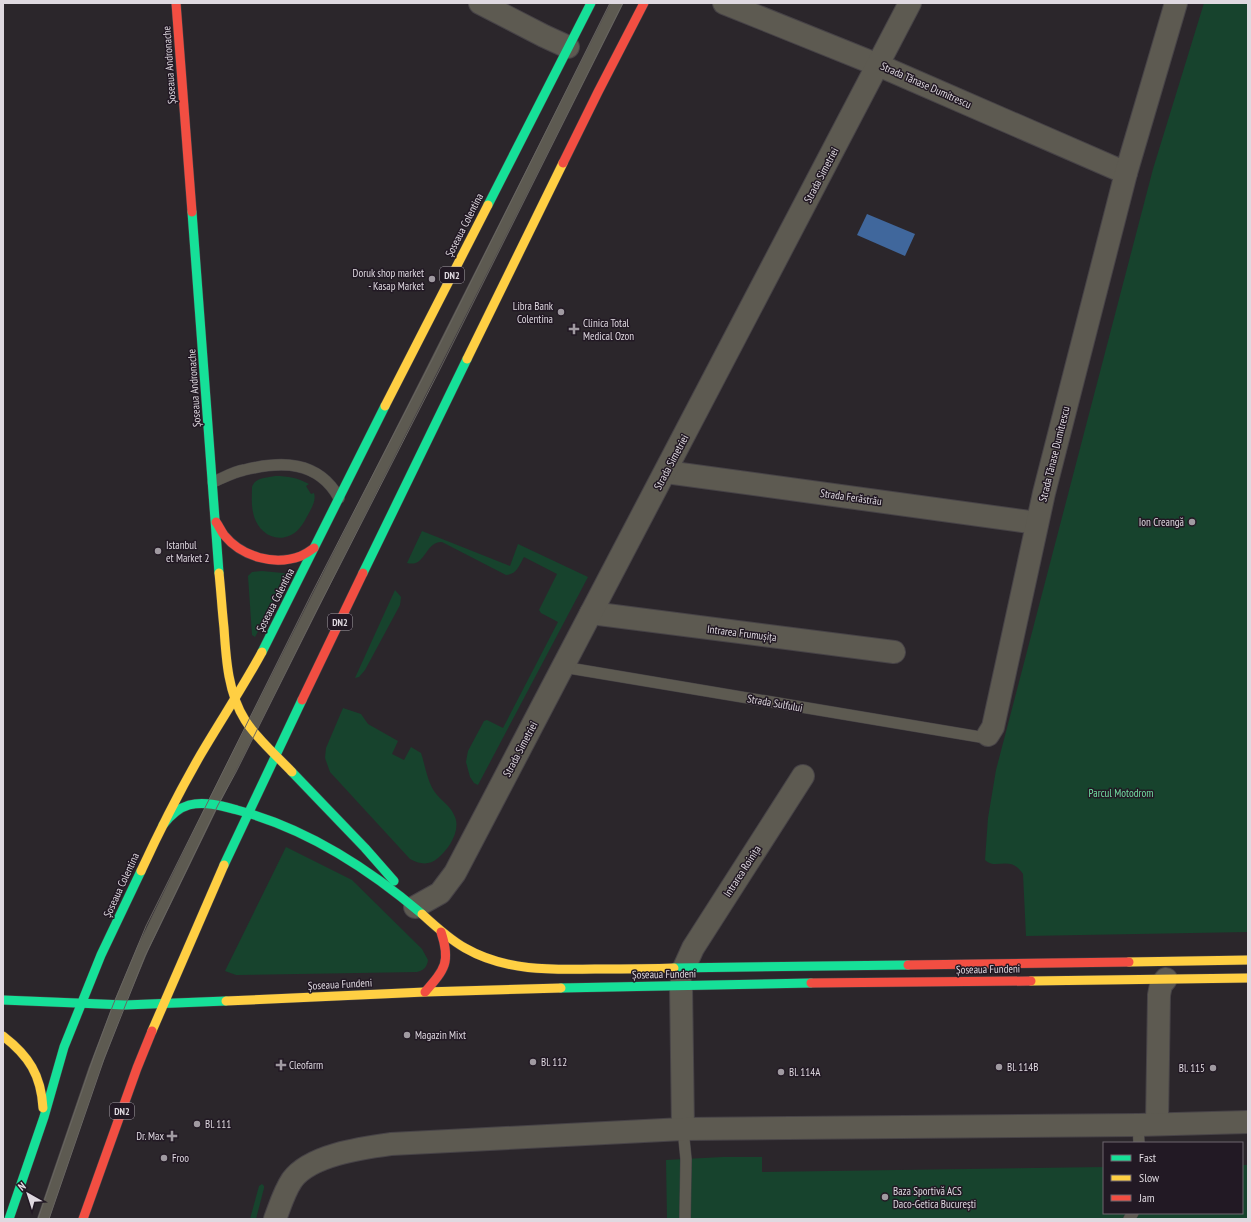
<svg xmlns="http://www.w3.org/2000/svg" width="1251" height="1222" font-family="'PT Sans Narrow',sans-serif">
<rect width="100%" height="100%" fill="#2b262b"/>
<g fill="#17432d">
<path d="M1204,3H1248V932L1026,936L1023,874C1010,854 996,871 985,860L988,818L996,770L1153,169Z"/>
<path d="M275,476C288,476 298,478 309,484L306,486L311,494L314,493C316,500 313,505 310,511C305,520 301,530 291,535C273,544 256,530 253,512C251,504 252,495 252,487C255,477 267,478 275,476Z"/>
<path d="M422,531L510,566L518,544L588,577L478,785L474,783L470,777L466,762L467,756L468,751L484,721L487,720L503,728L558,622L541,613L539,610L557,574L524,557C519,566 517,574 506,575L442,542C425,541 426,568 407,563Z"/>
<polygon points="262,571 283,573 286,574 287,578 255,637 252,635 248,576 252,572"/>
<polygon points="395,590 401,597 400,605 365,670 359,677 355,678"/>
<path d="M343,708L361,714L368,724L398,741L392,754L404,760L411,747L421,753C425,765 427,780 434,791C440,800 450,805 454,815C462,829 449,849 438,858C429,866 419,864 410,859L330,772L325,758L326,748Z"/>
<path d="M286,847L352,880L422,949L428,960C427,967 424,970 417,972L236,975L225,971Z"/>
<polygon points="723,1157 762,1157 762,1172 1104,1167 1104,1213 1242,1213 1242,1165 1248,1165 1248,1219 667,1219 666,1160"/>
<polygon points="262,1184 264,1186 264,1188 256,1219 250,1219 259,1186"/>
</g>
<polygon fill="#40679c" points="867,214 915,234 905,256 857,235"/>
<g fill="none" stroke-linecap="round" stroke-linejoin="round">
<g stroke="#474347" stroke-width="12">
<g id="lane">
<path d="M213,482C223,478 233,472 244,470C281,461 318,460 339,498"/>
<polyline points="563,667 980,737 988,735"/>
<polyline points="1138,1125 1139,1143"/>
<polyline points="683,1129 686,1159 685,1219"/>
<polyline points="43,1219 94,1070 119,1005 143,948 213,804 617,3"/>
<polyline points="1129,1219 1133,1213"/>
</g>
</g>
<g stroke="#474347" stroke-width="24">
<g id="street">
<polyline points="480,3 544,36 568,47"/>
<polyline points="724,3 878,65 1126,173"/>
<polyline points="666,472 1037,523"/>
<polyline points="591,613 894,652"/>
<polyline points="988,735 993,727 1044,493 1126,173 1176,3"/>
<polyline points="415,907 440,893 455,873 910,3"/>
<polyline points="684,968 693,948 803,776"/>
<polyline points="681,985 683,1129"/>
<polyline points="1157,1124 1159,995 1161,985 1166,979"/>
<path d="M275,1219C280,1206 284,1192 292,1180C310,1155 362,1148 391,1144L683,1129L1138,1125L1248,1122"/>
</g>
</g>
<g stroke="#474347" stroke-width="10">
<g id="fast">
<polyline points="488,205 591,3"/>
<polyline points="192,212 219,573"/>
<polyline points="363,573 467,359"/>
<polyline points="262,652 385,406"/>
<polyline points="292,772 365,848 394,881"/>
<path d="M163,825C170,816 178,808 189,805C205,801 222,806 237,810C306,828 368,868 422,914"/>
<polyline points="224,865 302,700"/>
<polyline points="674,968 908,965"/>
<polyline points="561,988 811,983"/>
<polyline points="3,1000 125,1005 226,1001"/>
<polyline points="9,1219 44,1117 64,1047 101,955 141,871"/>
</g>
</g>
<g stroke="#474347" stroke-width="10">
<g id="slow">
<polyline points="467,359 563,163"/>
<polyline points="385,406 488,205"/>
<path d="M219,573C221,592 222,610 224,628C226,659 228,693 245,720C256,738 277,756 292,772"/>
<path d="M141,871C159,832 179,792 201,754C221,720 243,687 262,652"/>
<path d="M422,914C435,926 449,939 465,948C505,971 550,970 595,969C621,969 648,969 674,968"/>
<polyline points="1129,962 1248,960"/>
<polyline points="1031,981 1248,978"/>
<polyline points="226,1001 425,992 561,988"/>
<polyline points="152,1031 224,865"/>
<path d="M3,1036C29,1056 41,1075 43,1108"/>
</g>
</g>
<g stroke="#474347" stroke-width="10">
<g id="jam">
<polyline points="176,3 192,212"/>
<polyline points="563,163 598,92 644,3"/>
<path d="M216,522C219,526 221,531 224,535C242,557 274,566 301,556C305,554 310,551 314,548"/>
<polyline points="302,700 363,573"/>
<polyline points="908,965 1129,962"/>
<polyline points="811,983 1031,981"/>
<path d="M425,992C445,969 451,962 441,932"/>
<polyline points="83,1219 137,1068 152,1031"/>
</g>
</g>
<use href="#lane" stroke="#5d5a51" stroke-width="11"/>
<use href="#street" stroke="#5d5a51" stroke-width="22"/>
<use href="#fast" stroke="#16e098" stroke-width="9"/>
<use href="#slow" stroke="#ffcf43" stroke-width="9"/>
<use href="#jam" stroke="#f24e42" stroke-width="9"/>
<g stroke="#696662" stroke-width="1">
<polyline points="38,1219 94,1056 113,1005 146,926 312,593 433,358 610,3"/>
<polyline points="49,1219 104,1059 145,956 218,805 236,772 318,608 441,367 623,3"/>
</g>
</g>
<g fill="#a09aa1" stroke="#221924" stroke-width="1.5">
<circle cx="432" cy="279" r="4"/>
<circle cx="561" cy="312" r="4"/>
<path d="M572 323h4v4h4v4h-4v4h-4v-4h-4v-4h4z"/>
<circle cx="1192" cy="522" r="4"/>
<circle cx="158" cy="551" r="4"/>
<circle cx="407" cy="1035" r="4"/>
<circle cx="533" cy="1062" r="4"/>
<path d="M279 1059h4v4h4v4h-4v4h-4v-4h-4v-4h4z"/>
<circle cx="999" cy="1067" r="4"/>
<circle cx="1213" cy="1068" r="4"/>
<circle cx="781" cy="1072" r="4"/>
<circle cx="197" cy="1124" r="4"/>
<path d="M170 1130h4v4h4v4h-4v4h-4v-4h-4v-4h4z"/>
<circle cx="164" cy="1158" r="4"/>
<circle cx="885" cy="1197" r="4"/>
</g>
<g text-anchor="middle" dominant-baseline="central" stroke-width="3" stroke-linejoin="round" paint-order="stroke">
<g fill="#221924" stroke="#a69fa8" stroke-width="1">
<rect x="440" y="267" width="24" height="16" rx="3"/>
<rect x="328" y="614" width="24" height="16" rx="3"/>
<rect x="110" y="1103" width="24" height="16" rx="3"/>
</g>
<g font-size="10" font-weight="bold" fill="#dfd9e0">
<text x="452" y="275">DN2</text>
<text x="340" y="622">DN2</text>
<text x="122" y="1111">DN2</text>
</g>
<g font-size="11" fill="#dfd9e0" stroke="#221924">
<text transform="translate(169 65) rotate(-94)">Șoseaua Andronache</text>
<text transform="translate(926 85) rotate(24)">Strada Tănase Dumitrescu</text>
<text transform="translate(821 175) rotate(-62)">Strada Simetriei</text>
<text transform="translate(464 225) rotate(-63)">Șoseaua Colentina</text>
<text transform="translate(194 388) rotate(-94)">Șoseaua Andronache</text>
<text transform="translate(1054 454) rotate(-76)">Strada Tănase Dumitrescu</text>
<text transform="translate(671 462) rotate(-62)">Strada Simetriei</text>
<text transform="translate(851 497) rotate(8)">Strada Ferăstrău</text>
<text transform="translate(275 600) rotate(-63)">Șoseaua Colentina</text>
<text transform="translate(742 633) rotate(7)">Intrarea Frumușița</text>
<text transform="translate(775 703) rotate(10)">Strada Sulfului</text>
<text transform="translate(520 749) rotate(-62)">Strada Simetriei</text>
<text transform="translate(742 871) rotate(-57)">Intrarea Roinița</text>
<text transform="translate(121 885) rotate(-65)">Șoseaua Colentina</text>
<text transform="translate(988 969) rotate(-1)">Șoseaua Fundeni</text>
<text transform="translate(664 974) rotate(-1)">Șoseaua Fundeni</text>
<text transform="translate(340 984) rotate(-3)">Șoseaua Fundeni</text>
</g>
<g font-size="11" fill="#dfd9e0" stroke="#221924" text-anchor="start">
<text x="424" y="273" text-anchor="end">Doruk shop market<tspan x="424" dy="13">- Kasap Market</tspan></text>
<text x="553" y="306" text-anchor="end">Libra Bank<tspan x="553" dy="13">Colentina</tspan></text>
<text x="583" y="323">Clinica Total<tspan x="583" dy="13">Medical Ozon</tspan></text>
<text x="1184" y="522" text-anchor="end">Ion Creangă</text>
<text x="166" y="545">Istanbul<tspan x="166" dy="13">et Market 2</tspan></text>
<text x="415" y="1035">Magazin Mixt</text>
<text x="541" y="1062">Bl. 112</text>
<text x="289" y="1065">Cleofarm</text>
<text x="1007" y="1067">Bl. 114B</text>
<text x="1205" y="1068" text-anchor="end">Bl. 115</text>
<text x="789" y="1072">Bl. 114A</text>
<text x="205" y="1124">Bl. 111</text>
<text x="164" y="1136" text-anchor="end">Dr. Max</text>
<text x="172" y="1158">Froo</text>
<text x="893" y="1191">Baza Sportivă ACS<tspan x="893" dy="13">Daco-Getica București</tspan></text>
</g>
<g font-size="11" fill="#72dfa3" stroke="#221924">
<text x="1121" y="793">Parcul Motodrom</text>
</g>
</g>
<rect width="1251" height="1222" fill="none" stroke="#dfd9e0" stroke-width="8"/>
<rect x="1103" y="1142" width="140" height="72" fill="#221924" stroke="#6e666f"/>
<rect x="1111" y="1155" width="20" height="6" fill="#16e098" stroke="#6e666f"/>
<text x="1139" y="1162" font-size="12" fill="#dfd9e0">Fast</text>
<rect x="1111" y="1175" width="20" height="6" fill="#ffcf43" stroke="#6e666f"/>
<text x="1139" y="1182" font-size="12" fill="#dfd9e0">Slow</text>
<rect x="1111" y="1195" width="20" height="6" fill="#f24e42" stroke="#6e666f"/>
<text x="1139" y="1202" font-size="12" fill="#dfd9e0">Jam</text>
<g transform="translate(28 1194) rotate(321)" stroke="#221924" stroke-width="3" paint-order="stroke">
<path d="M0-3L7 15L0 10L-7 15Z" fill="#dfd9e0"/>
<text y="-6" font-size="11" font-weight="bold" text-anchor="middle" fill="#dfd9e0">N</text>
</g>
</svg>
